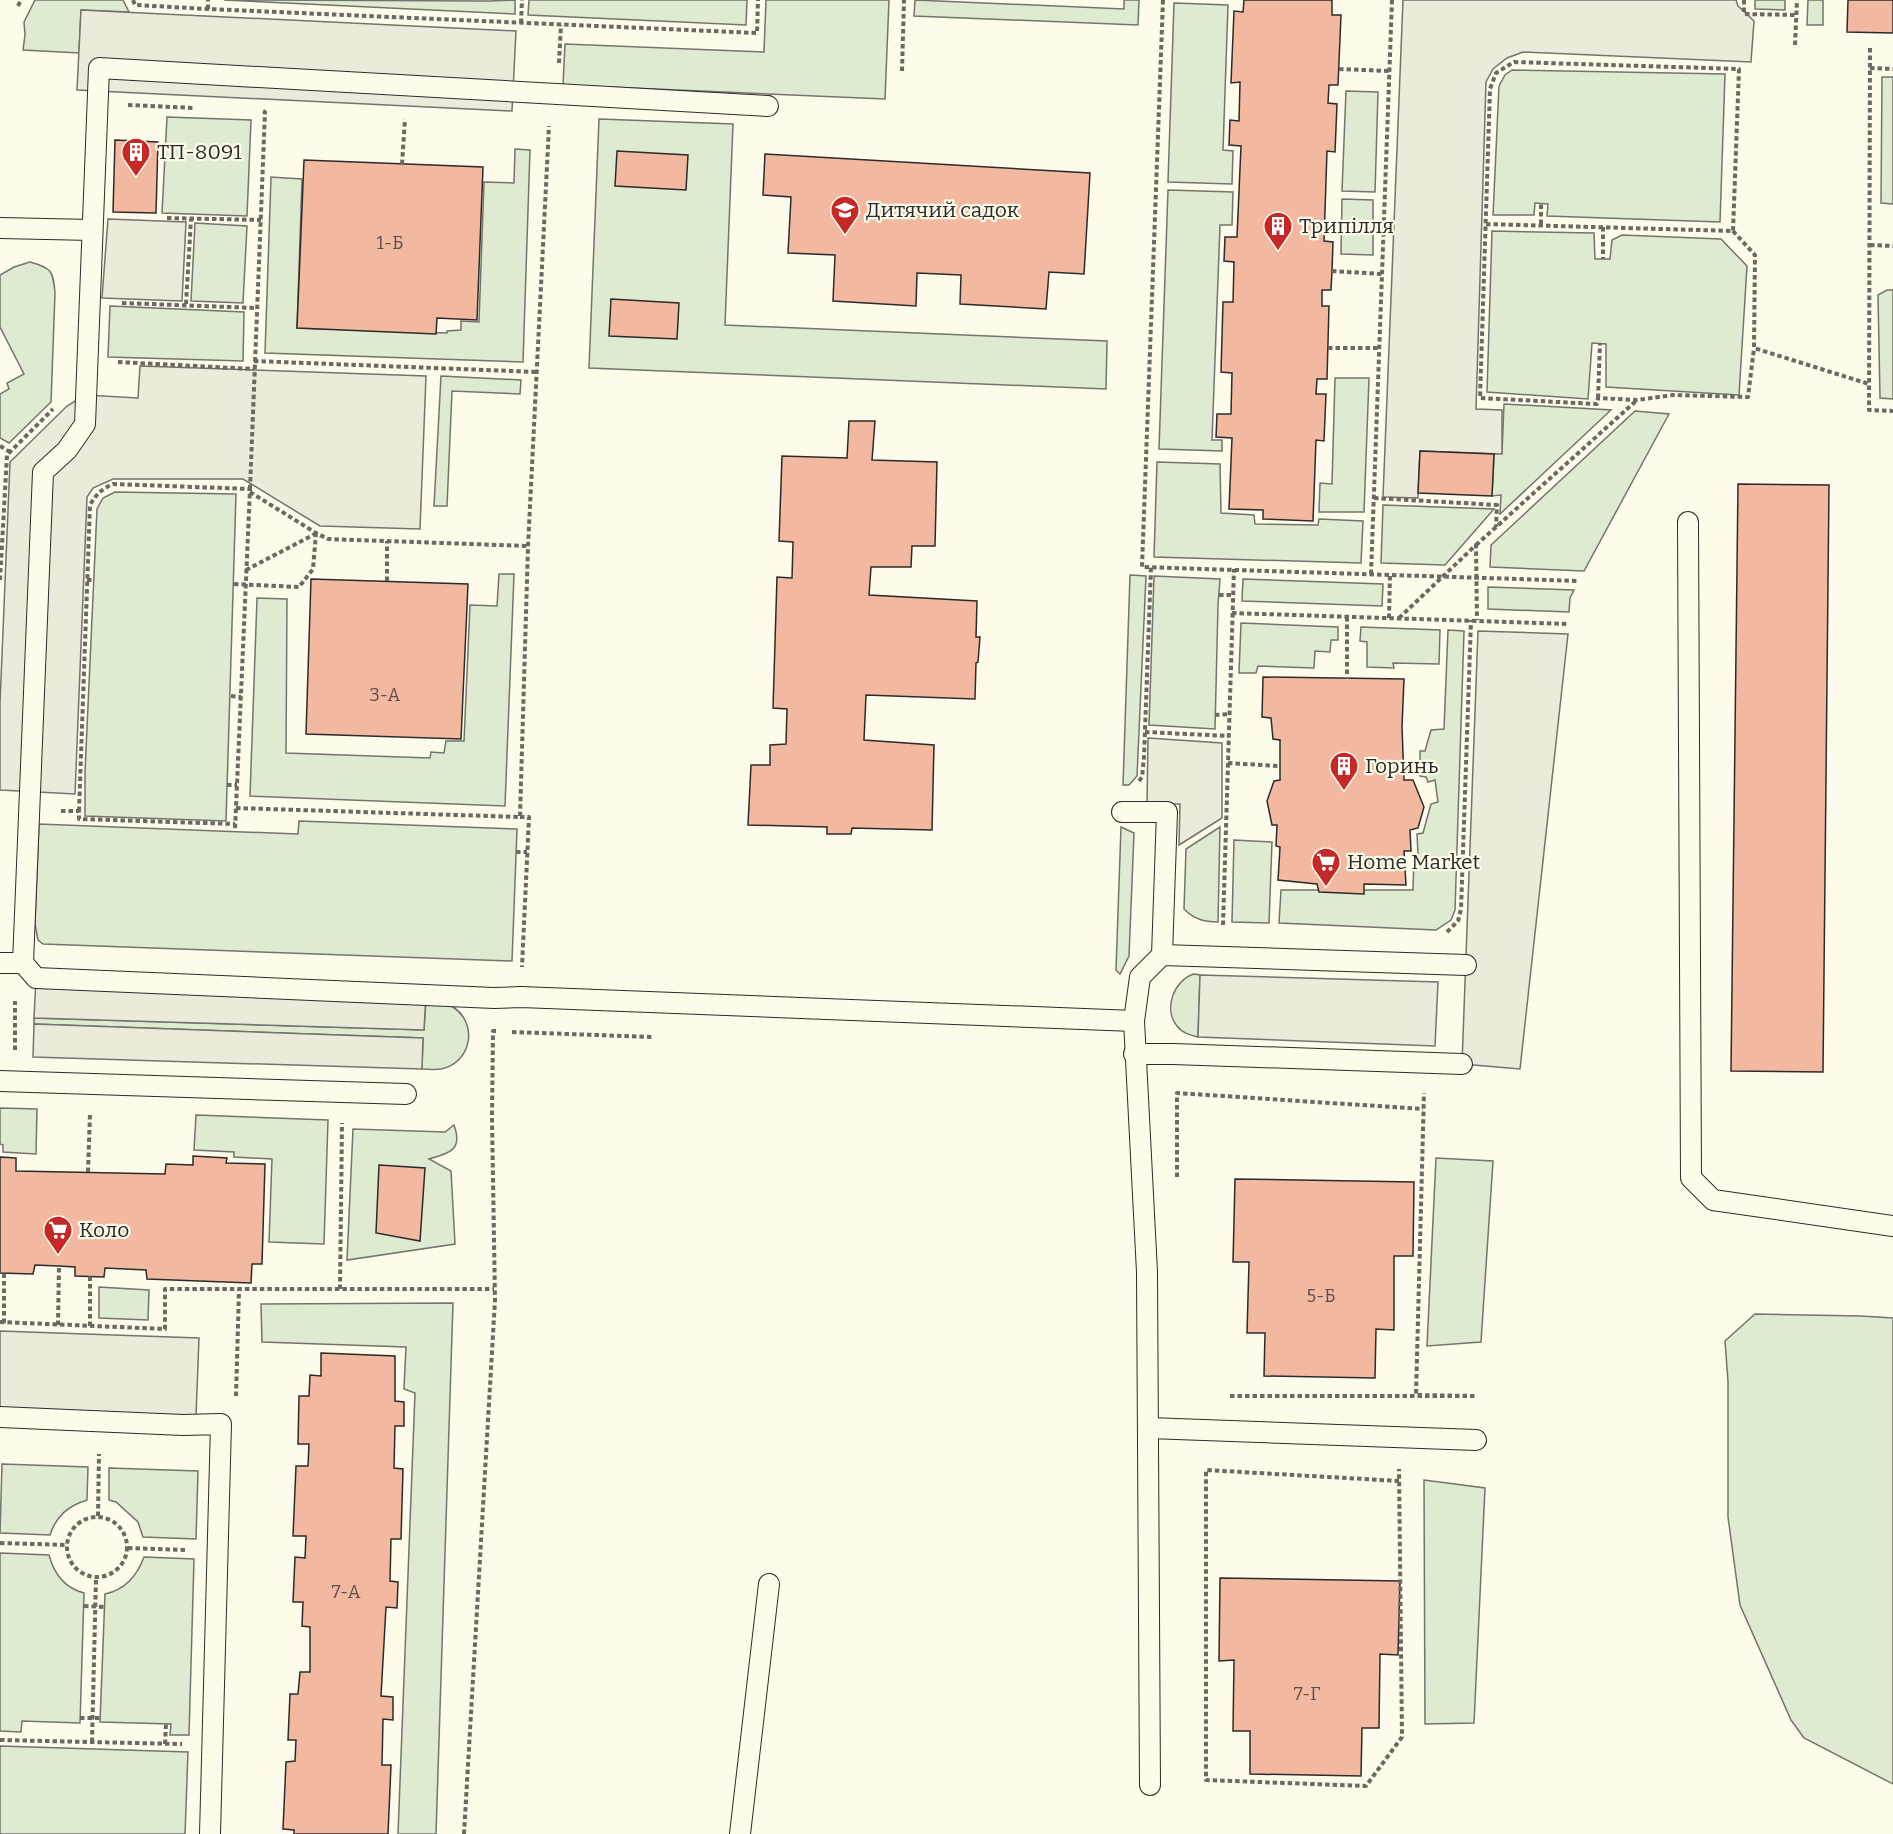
<svg xmlns="http://www.w3.org/2000/svg" width="1893" height="1834" font-family="Bitter,serif">
<rect width="100%" height="100%" fill="#fdfbea"/>
<g fill="#deebd1" stroke="#74746e" stroke-width="1.5">
<polygon points="35,0 123,0 129,12 81,10 79,53 23,50 25,35 24,22"/>
<polygon points="224,0 490,1 515,0 515,14"/>
<polygon points="529,0 747,0 746,25 528,15"/>
<polygon points="766,0 889,0 885,99 563,85 565,44 764,52"/>
<polygon points="915,0 1124,9 1124,0 1139,0 1138,25 914,16"/>
<polygon points="1755,0 1785,0 1785,10 1755,9"/>
<polygon points="1808,0 1823,0 1823,25 1807,25"/>
<polygon points="1174,3 1228,5 1223,150 1233,151 1232,184 1168,182"/>
<polygon points="1512,70 1725,74 1720,222 1547,216 1548,204 1535,203 1534,215 1493,215 1499,86 1505,75"/>
<polygon points="1882,77 1893,77 1893,204 1881,203"/>
<polygon points="1346,91 1378,92 1375,192 1342,191"/>
<polygon points="167,117 251,120 247,216 162,213"/>
<polygon points="599,119 733,124 725,325 1107,341 1106,389 589,368"/>
<polygon points="515,149 530,150 523,362 265,353 271,177 302,179 297,328 447,333 447,331 461,330 461,321 479,322 484,182 514,183"/>
<polygon points="1168,190 1233,192 1232,225 1220,225 1212,440 1222,440 1222,451 1159,449"/>
<polygon points="1342,199 1373,200 1373,255 1341,254"/>
<polygon points="195,223 247,226 243,303 191,301"/>
<polygon points="1492,231 1594,233 1595,259 1610,259 1612,240 1622,235 1721,239 1747,266 1739,395 1606,387 1606,344 1592,343 1588,399 1487,392"/>
<path d="M30,262C52,268 53,271 55,293L51,402L9,443L0,438V394L9,389L7,383L24,374L0,327V275L14,267Z"/>
<polygon points="1887,290 1893,290 1893,399 1880,398 1878,295"/>
<polygon points="110,306 244,312 243,361 108,357"/>
<polygon points="441,376 521,380 520,394 452,391 447,506 434,506"/>
<polygon points="1335,378 1369,378 1364,512 1319,512 1320,483 1332,484"/>
<polygon points="1504,404 1611,410 1500,514 1501,495 1492,496 1494,454 1502,453"/>
<polygon points="1635,411 1669,414 1584,571 1490,567 1491,545"/>
<polygon points="1157,462 1220,464 1221,513 1254,515 1255,524 1318,525 1319,519 1363,521 1361,563 1154,557"/>
<polygon points="115,492 236,494 226,821 85,816 85,772 97,509 103,498"/>
<polygon points="1383,505 1494,509 1445,565 1381,563"/>
<polygon points="499,574 514,574 505,806 250,796 257,598 287,599 286,753 430,758 431,752 444,753 446,741 464,741 470,605 497,606"/>
<polygon points="1130,575 1146,576 1137,776 1129,785 1123,785"/>
<polygon points="1154,576 1220,579 1218,605 1215,729 1149,725"/>
<polygon points="1243,579 1383,584 1382,606 1242,601"/>
<polygon points="1488,587 1574,590 1570,598 1569,612 1488,609"/>
<polygon points="1241,623 1338,627 1338,640 1331,640 1330,652 1315,651 1314,668 1258,666 1256,673 1239,673"/>
<polygon points="1361,627 1440,630 1439,664 1393,663 1394,668 1367,667 1367,642 1360,641"/>
<polygon points="1448,630 1464,631 1455,910 1451,920 1436,930 1279,923 1281,890 1413,890 1414,857 1418,854 1417,834 1423,833 1431,804 1438,802 1435,780 1428,782 1426,777 1420,776 1420,751 1425,751 1431,730 1444,729"/>
<polygon points="299,821 517,829 512,961 43,944 38,940 35,924 39,824 298,834"/>
<polygon points="1121,827 1134,833 1129,956 1120,974 1116,970"/>
<path d="M1220,827L1218,922C1204,922 1194,919 1184,909L1186,849Z"/>
<polygon points="1234,840 1272,842 1269,923 1232,922"/>
<path d="M1194,974L1200,975L1198,1037C1190,1035 1182,1033 1177,1026C1163,1009 1174,980 1194,974Z"/>
<path d="M426,1001C435,1001 445,1002 453,1007C479,1024 471,1063 441,1069C435,1070 428,1069 422,1069L423,1038L34,1024V1018L424,1030Z"/>
<polygon points="0,1108 37,1109 36,1154 3,1152 3,1145 0,1144"/>
<polygon points="196,1115 328,1120 324,1244 269,1242 272,1159 234,1157 234,1152 194,1150"/>
<path d="M454,1125C463,1150 450,1153 429,1159L451,1171L455,1244L347,1260L353,1129L445,1132Z"/>
<polygon points="1436,1158 1493,1161 1481,1342 1427,1346"/>
<polygon points="99,1287 149,1290 148,1320 99,1318"/>
<polygon points="453,1303 436,1834 398,1834 415,1393 404,1389 406,1347 262,1342 261,1304"/>
<polygon points="1755,1314 1861,1316 1893,1318 1893,1784 1804,1738 1791,1720 1740,1605 1728,1517 1728,1381 1725,1341"/>
<path d="M2,1464L88,1467L87,1500C68,1506 56,1516 50,1535L0,1533Z"/>
<polygon points="109,1468 198,1471 196,1539 143,1537 138,1522 116,1502 109,1500"/>
<polygon points="1424,1480 1485,1488 1474,1723 1425,1724"/>
<path d="M0,1553L49,1555C54,1574 65,1588 84,1593L80,1723L22,1721L21,1732L0,1731Z"/>
<path d="M144,1557L194,1559L189,1735H170L171,1724L100,1722L105,1594C124,1590 137,1576 144,1557Z"/>
<polygon points="0,1746 188,1752 185,1834 0,1834"/>
</g>
<g fill="#eceadb" stroke="#74746e" stroke-width="1.5">
<polygon points="1403,0 1736,0 1738,6 1754,21 1751,62 1523,52 1507,58 1493,69 1486,82 1476,409 1502,410 1502,454 1420,451 1418,498 1383,497"/>
<polygon points="81,10 516,31 512,111 77,90"/>
<polygon points="108,219 186,222 182,301 102,298"/>
<polygon points="140,366 426,376 420,529 320,526 243,479 113,479 93,488 87,497 75,794 0,790 0,703 10,462 67,406 85,395 138,398"/>
<polygon points="1478,631 1568,634 1520,1069 1462,1064"/>
<polygon points="1148,738 1222,743 1222,818 1179,845 1180,804 1147,804"/>
<polygon points="1200,975 1438,982 1435,1046 1198,1037"/>
<polygon points="36,978 426,994 424,1030 34,1018"/>
<polygon points="34,1024 423,1038 422,1069 33,1057"/>
<polygon points="0,1331 199,1338 196,1416 0,1409"/>
</g>
<g fill="#f2b8a0" stroke="#2b2b2b" stroke-width="1.5">
<polygon points="1244,0 1332,0 1332,15 1341,15 1338,85 1329,85 1328,103 1337,104 1335,152 1327,151 1324,241 1333,242 1332,271 1331,290 1322,290 1322,306 1329,306 1327,379 1317,379 1316,394 1326,394 1324,441 1316,440 1313,521 1263,519 1263,510 1229,509 1232,438 1216,437 1217,414 1231,414 1232,373 1221,372 1223,302 1233,302 1234,262 1224,261 1225,237 1237,237 1241,146 1229,145 1230,120 1239,121 1240,82 1231,83 1234,11 1243,12"/>
<polygon points="1848,0 1893,0 1893,33 1847,32"/>
<polygon points="115,140 158,142 156,213 113,212"/>
<polygon points="617,151 688,155 686,190 615,186"/>
<polygon points="765,154 1090,173 1084,274 1049,272 1046,309 960,304 961,275 917,273 916,306 833,301 835,255 788,253 791,197 763,195"/>
<polygon points="304,160 483,167 477,320 437,318 436,334 297,328"/>
<polygon points="611,299 679,303 677,339 609,336"/>
<polygon points="849,421 875,421 872,460 937,462 935,546 912,546 911,567 871,567 869,595 977,601 976,637 980,637 978,662 976,663 975,699 866,695 864,740 934,745 932,830 852,828 851,834 827,834 827,827 748,825 751,765 770,765 770,745 786,744 787,709 773,708 777,577 792,578 793,542 779,541 782,456 847,458"/>
<polygon points="1420,451 1494,454 1492,496 1418,493"/>
<polygon points="1738,484 1829,485 1823,1072 1731,1071"/>
<polygon points="311,579 468,584 461,739 306,734"/>
<polygon points="1263,677 1404,679 1402,727 1404,780 1413,780 1424,807 1418,828 1410,830 1411,851 1404,851 1406,885 1364,884 1364,894 1319,892 1317,884 1278,880 1280,847 1276,846 1277,825 1272,825 1267,801 1274,781 1280,780 1280,740 1273,739 1271,718 1262,717"/>
<polygon points="193,1156 227,1158 226,1163 265,1164 262,1264 252,1264 251,1283 147,1279 146,1270 105,1268 104,1277 75,1276 75,1267 59,1266 35,1265 33,1274 0,1273 0,1157 16,1158 16,1171 165,1174 166,1164 193,1165"/>
<polygon points="379,1165 425,1168 420,1241 376,1233"/>
<polygon points="1235,1179 1414,1182 1413,1256 1394,1256 1394,1330 1376,1329 1375,1378 1264,1376 1265,1333 1247,1333 1249,1262 1233,1262"/>
<polygon points="321,1353 395,1356 395,1401 404,1402 404,1426 395,1426 394,1468 403,1469 401,1539 391,1539 390,1581 398,1582 397,1608 386,1607 381,1696 393,1697 393,1720 383,1719 382,1765 391,1765 388,1834 294,1834 294,1830 283,1829 286,1762 295,1761 296,1740 288,1740 290,1694 298,1694 300,1672 310,1672 310,1627 302,1626 303,1602 293,1602 295,1557 305,1558 306,1536 293,1536 296,1466 308,1466 309,1444 298,1444 299,1396 309,1396 310,1375 321,1376"/>
<polygon points="1220,1578 1400,1581 1398,1655 1380,1654 1379,1728 1362,1728 1361,1776 1250,1774 1250,1731 1233,1731 1234,1660 1219,1661"/>
</g>
<g fill="none" stroke-linecap="round" stroke-linejoin="round">
<g stroke="#2b2b2b" stroke-width="22">
<g id="service">
<polyline points="0,228 92,230"/>
<polyline points="1688,522 1691,1178 1713,1200 1893,1226"/>
<polyline points="1122,812 1167,812 1162,955"/>
<polyline points="0,963 23,963 36,978 494,998 521,997 1134,1021 1140,977 1162,955 1466,965"/>
<polyline points="23,963 43,472 67,450 85,424 99,68 768,106"/>
<polyline points="1134,1021 1147,1272 1150,1785"/>
<polyline points="1134,1054 1173,1054 1462,1064"/>
<polyline points="0,1081 406,1094"/>
<polyline points="0,1417 183,1425 221,1424 210,1834"/>
<polyline points="1149,1428 1476,1440"/>
<polyline points="740,1834 769,1584"/>
</g>
</g>
<g stroke="#6a6964" stroke-width="4" stroke-dasharray="4.5 3" stroke-linecap="butt">
<polyline points="133,0 135,5 208,9 757,33 758,0"/>
<polyline points="1163,0 1142,567 1579,581"/>
<polyline points="1744,0 1744,14 1796,15"/>
<polyline points="18,6 21,0"/>
<polyline points="208,9 208,0"/>
<polyline points="521,23 522,0"/>
<polyline points="1795,45 1797,0"/>
<polyline points="1870,48 1869,410 1893,411"/>
<polyline points="559,63 561,25"/>
<polyline points="1870,68 1893,69"/>
<polyline points="1339,69 1390,71"/>
<polyline points="902,71 904,0"/>
<polyline points="128,105 195,108"/>
<polyline points="402,164 405,119"/>
<polyline points="167,218 261,220"/>
<polyline points="1486,224 1733,231 1739,69 1514,62 1496,73 1490,89 1480,398 1597,404 1598,398 1637,400 1673,395 1748,397 1754,348"/>
<polyline points="1541,224 1541,204"/>
<polyline points="1603,227 1603,259"/>
<polyline points="1733,231 1755,255 1754,348 1869,384"/>
<polyline points="1870,245 1893,246"/>
<polyline points="1332,271 1382,274"/>
<polyline points="122,303 256,308"/>
<polyline points="186,304 191,219"/>
<polyline points="1328,348 1380,348"/>
<polyline points="254,361 537,372"/>
<polyline points="118,362 254,369"/>
<polyline points="1598,398 1600,343"/>
<polyline points="0,446 10,452"/>
<polyline points="250,489 265,112 263,111"/>
<polyline points="250,492 316,533 328,539 528,546"/>
<polyline points="1374,498 1497,505 1496,527"/>
<polyline points="1476,545 1636,401"/>
<polyline points="246,570 315,534"/>
<polyline points="1371,574 1392,0"/>
<polyline points="0,580 7,455 53,409"/>
<polyline points="87,580 94,580"/>
<polyline points="387,581 387,541"/>
<polyline points="234,584 299,587 313,569 316,533"/>
<polyline points="1219,595 1233,595"/>
<polyline points="1232,613 1569,624"/>
<polyline points="1347,617 1347,679"/>
<polyline points="1389,618 1390,574"/>
<polyline points="1399,618 1476,545 1477,620"/>
<polyline points="231,696 241,697"/>
<polyline points="1215,715 1229,714"/>
<polyline points="1145,732 1229,736"/>
<polyline points="1228,763 1279,766"/>
<polyline points="1139,781 1142,777 1144,757 1151,567"/>
<polyline points="227,785 237,785"/>
<polyline points="236,808 520,817 528,546 549,126"/>
<polyline points="61,811 79,811 79,819 235,824"/>
<path d="M79,811L90,505C96,494 102,489 113,484L250,489L235,830"/>
<polyline points="520,817 529,817 522,967"/>
<polyline points="516,852 527,852"/>
<polyline points="1223,925 1234,569"/>
<polyline points="1447,932 1458,921 1461,909 1471,620"/>
<polyline points="512,1032 652,1037"/>
<polyline points="15,1050 15,1001"/>
<polyline points="88,1172 90,1114"/>
<polyline points="1177,1177 1177,1093 1423,1109"/>
<polyline points="340,1289 342,1123"/>
<polyline points="0,1322 165,1329 165,1289 494,1289"/>
<polyline points="4,1323 4,1274"/>
<polyline points="58,1325 59,1266"/>
<polyline points="90,1326 90,1276"/>
<polyline points="236,1396 239,1289"/>
<polyline points="1230,1396 1476,1396 1416,1395 1424,1093"/>
<polyline points="1399,1481 1206,1470 1206,1780 1366,1786 1402,1737 1399,1469"/>
<polyline points="98,1516 99,1454"/>
<circle cx="97" cy="1547" r="30"/>
<polyline points="0,1543 67,1545"/>
<polyline points="128,1548 187,1550"/>
<polyline points="84,1606 104,1607"/>
<polyline points="80,1718 100,1718"/>
<polyline points="0,1740 182,1744"/>
<polyline points="92,1742 96,1577"/>
<polyline points="165,1744 166,1724"/>
<polyline points="464,1834 495,1300 492,1118 493,1031 496,1031"/>
</g>
<use href="#service" stroke="#fdfbea" stroke-width="20"/>
</g>
<defs>
<g id="building-pin" transform="scale(1.5)"><path d="M0 17L-7.5 6A9.5 9.5 0 1 1 7.5 6Z" fill="#c62828" stroke="#fdfbea"/><path d="M-4-6H4V6H1V3H-1V6H-4ZM-2.5-4.3h1.7v1.8h-1.7ZM.8-4.3h1.7v1.8H.8ZM-2.5-1h1.7V.8h-1.7ZM.8-1h1.7V.8H.8Z" fill="#fff"/></g>
<g id="school-pin" transform="scale(1.5)"><path d="M0 17L-7.5 6A9.5 9.5 0 1 1 7.5 6Z" fill="#c62828" stroke="#fdfbea"/><path d="M0-5L7-2L0 1L-7-2ZM-4 1L0 2.5L4 1V4Q0 6-4 4Z" fill="#fff"/></g>
<g id="supermarket-pin" transform="scale(1.5)"><path d="M0 17L-7.5 6A9.5 9.5 0 1 1 7.5 6Z" fill="#c62828" stroke="#fdfbea"/><path d="M-6-5.5h2.5l.6 2H6L4.5 2H-2.5L-4.4-4H-6ZM-1.5 3.2a1.3 1.3 0 1 0 .1 0ZM3 3.2a1.3 1.3 0 1 0 .1 0Z" fill="#fff"/></g>
</defs>
<g fill-rule="evenodd">
<use href="#building-pin" x="136" y="152"/>
<use href="#school-pin" x="845" y="210"/>
<use href="#building-pin" x="1278" y="226"/>
<use href="#building-pin" x="1344" y="766"/>
<use href="#supermarket-pin" x="1326" y="862"/>
<use href="#supermarket-pin" x="58" y="1230"/>
</g>
<g text-anchor="middle" dominant-baseline="central" stroke-width="4.5" stroke-linejoin="round" paint-order="stroke">
<g font-size="18" fill="#5d4e48">
<text x="390" y="243">1-Б</text>
<text x="385" y="695">3-А</text>
<text x="1321" y="1296">5-Б</text>
<text x="346" y="1592">7-А</text>
<text x="1307" y="1694">7-Г</text>
</g>
<g font-size="21" fill="#2b2b2b" stroke="#fdfbea" text-anchor="start">
<text x="157" y="152">ТП-8091</text>
<text x="866" y="210">Дитячий садок</text>
<text x="1299" y="226">Трипілля</text>
<text x="1365" y="766">Горинь</text>
<text x="1347" y="862">Home Market</text>
<text x="79" y="1230">Коло</text>
</g>
</g>
</svg>
